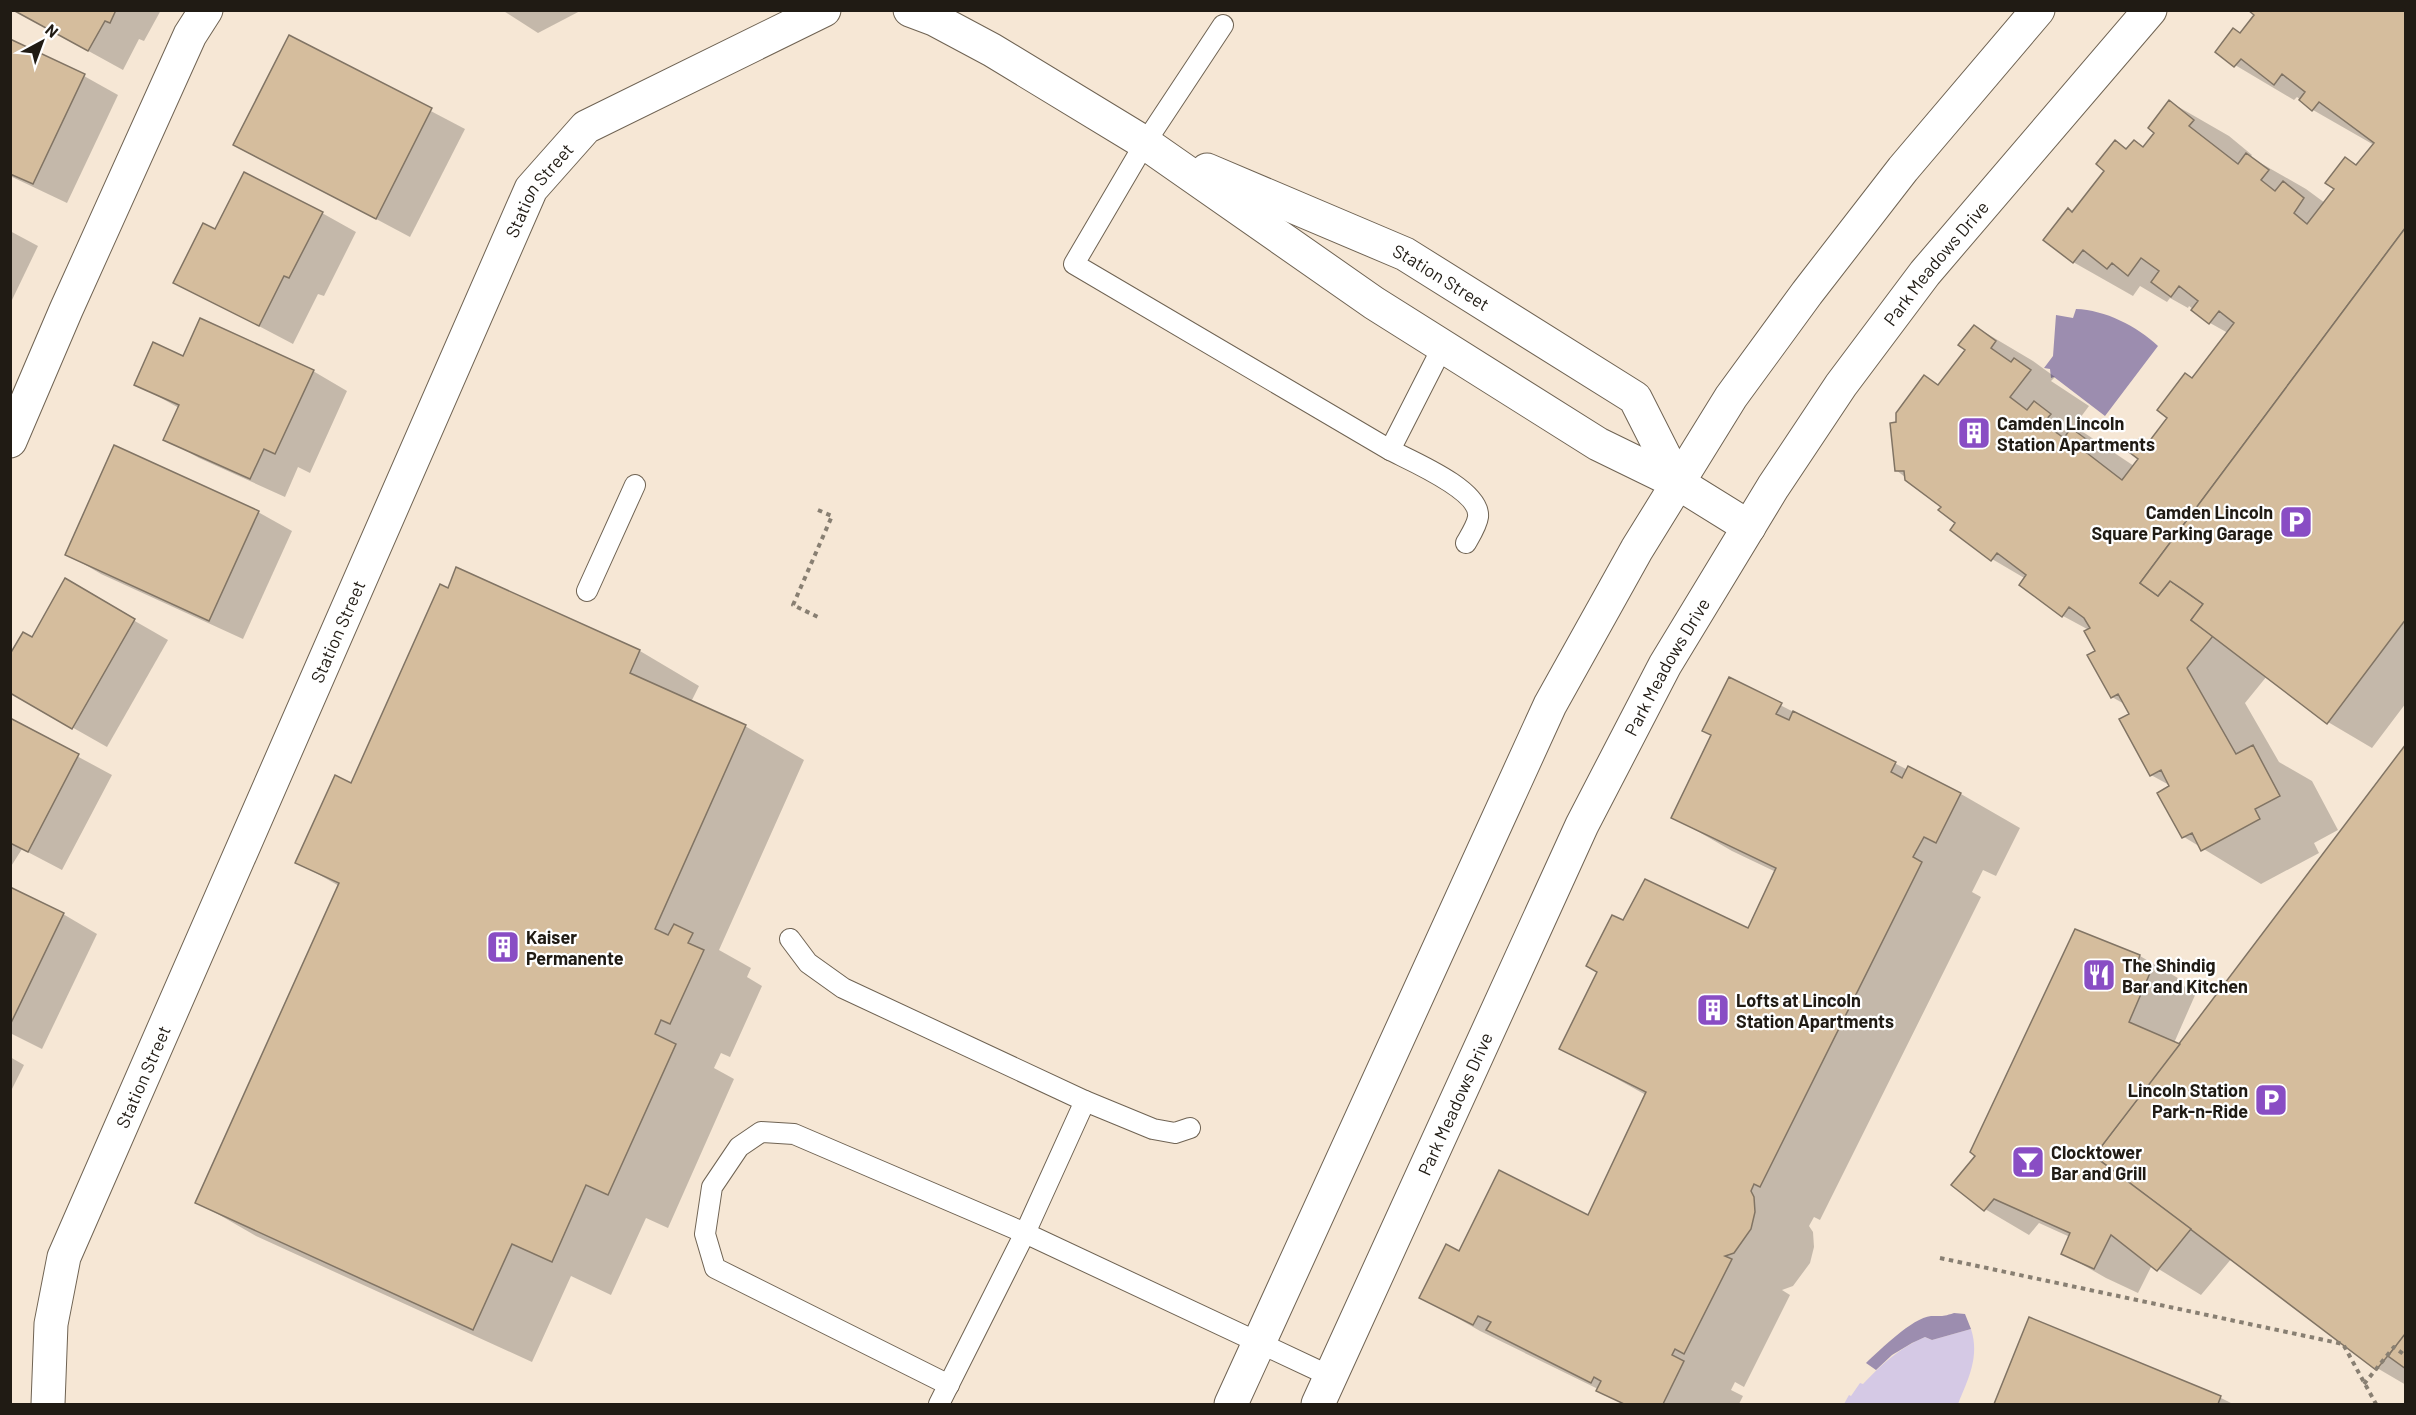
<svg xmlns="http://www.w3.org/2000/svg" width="2416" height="1415" font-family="Barlow,sans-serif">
<rect width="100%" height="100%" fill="#f6e7d5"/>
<path fill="#d5c9e5" d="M1971,1329C1980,1357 1968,1379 1958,1404H1844L1849,1395L1851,1396L1860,1383L1863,1384C1882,1364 1899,1348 1925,1337L1932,1340Z"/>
<g fill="#9c8daf">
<path d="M2076,309C2105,310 2137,326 2158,346L2105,416L2054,377L2051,378L2050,369L2044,368L2053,356L2056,315L2073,318Z"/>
<path d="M1954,1313L1965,1314L1971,1329L1932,1340L1925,1337L1912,1343L1892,1355L1876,1370L1866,1363C1880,1350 1912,1318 1931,1316C1942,1316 1942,1317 1954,1313Z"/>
</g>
<g fill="#0003">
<polygon points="14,10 161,10 144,41 139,39 123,70"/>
<polygon points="502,10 582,10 538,33"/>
<polygon points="2406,10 2406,703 2372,748 2328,722 2267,676 2245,703 2279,762 2312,781 2338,830 2314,843 2319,853 2261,884 2184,837 2171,786 2151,775 2131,714 2126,705 2112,697 2089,630 2063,616 2021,585 2026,579 1992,559 1943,507 1896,470 1898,423 1925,377 1940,386 1967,350 1974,326 2033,361 2055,377 2051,381 2089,406 2074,426 2134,466 2193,379 2228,333 2210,323 2189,306 2188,308 2170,298 2167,302 2140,286 2133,296 2073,262 2073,213 2107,171 2115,142 2128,149 2134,142 2145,148 2156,132 2170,102 2229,136 2252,155 2250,157 2306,189 2325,203 2336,189 2346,159 2358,166 2374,145 2313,110 2297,97 2294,100 2235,65 2241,35"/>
<polygon points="290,37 465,129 410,237 235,144"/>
<polygon points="10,40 84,76 118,95 67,203 10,176"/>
<polygon points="322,213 356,232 324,296 318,294 293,344 175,282 216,231"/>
<polygon points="10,231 38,246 12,300 10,299"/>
<polygon points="184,358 313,371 347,391 310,473 298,467 285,497 199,458 165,439 179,408 136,384"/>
<polygon points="258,512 292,531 243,639 101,574 67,554"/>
<polygon points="457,569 640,651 699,686 691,702 745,726 804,760 719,950 751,968 747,977 762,986 730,1057 721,1053 714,1068 734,1079 668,1228 646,1218 611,1295 571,1276 532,1362 256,1236 197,1202 339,886 297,862 351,785"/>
<polygon points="65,581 168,640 107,747 10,692 32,639"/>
<polygon points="1729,679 1908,770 1909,768 1961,794 2020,828 1996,876 1983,870 1972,892 1981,897 1820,1220 1814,1217 1809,1226 1813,1232 1814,1247 1810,1263 1793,1286 1782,1290 1790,1295 1744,1387 1735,1382 1731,1390 1743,1396 1739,1404 1623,1404 1598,1389 1480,1331 1421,1297 1459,1253 1588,1217 1646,1095 1561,1048 1623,922 1749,931 1776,872 1732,851 1673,817 1712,736"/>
<polygon points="10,720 112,775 62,870 22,849 10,868"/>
<polygon points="2406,746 2406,1385 2377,1368 2232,1258 2201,1295 2152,1265 2138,1293 2106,1278 2062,1253 2070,1237 2039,1223 2029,1235 1985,1209 2140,956 2183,981 2182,985 2196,993 2174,1043 2180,1046"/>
<polygon points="10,889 63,914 97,934 42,1049 10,1033"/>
<polygon points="10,1057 24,1065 10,1093"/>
<polygon points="2029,1319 2221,1398 2233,1404 1996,1404"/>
</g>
<g fill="#d5bd9d" stroke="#817464" stroke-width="1.5">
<polygon points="13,10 116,10 110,23 105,21 88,51"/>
<polygon points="2248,10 2406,10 2406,227 2140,583 2158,596 2170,581 2203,604 2191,620 2213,636 2187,668 2236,754 2253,745 2280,796 2255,809 2260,819 2201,851 2192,833 2182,838 2157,793 2169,786 2161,770 2150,776 2119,719 2129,714 2118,694 2111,698 2087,655 2095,651 2084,631 2090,628 2084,618 2069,607 2062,617 2019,585 2026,575 1997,553 1991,561 1950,530 1955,523 1938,510 1941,507 1905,480 1904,471 1895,471 1890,423 1896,422 1896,413 1924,375 1938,385 1965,350 1958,345 1974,325 1996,341 1991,348 2011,362 2014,358 2031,370 2010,397 2027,410 2034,401 2051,414 2043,423 2064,438 2071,428 2090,442 2083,450 2122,480 2138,459 2129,452 2140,438 2148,443 2167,418 2157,410 2185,373 2192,378 2234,323 2219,311 2209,324 2191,310 2198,301 2179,286 2171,297 2151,282 2159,271 2141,258 2128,276 2112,263 2107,269 2083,250 2073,263 2043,240 2068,208 2072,212 2104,171 2096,164 2115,140 2126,149 2134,140 2143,147 2154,133 2148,128 2169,100 2194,120 2189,126 2238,164 2246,153 2269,170 2261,180 2275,191 2283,181 2304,198 2294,213 2307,224 2334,189 2325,183 2345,157 2356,165 2374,143 2319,102 2312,111 2299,100 2305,92 2282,74 2274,85 2241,59 2234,67 2215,52 2233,28 2240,33 2254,15"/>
<polygon points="289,35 432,108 376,219 233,145"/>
<polygon points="10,39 85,74 33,184 10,174"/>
<polygon points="244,172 323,212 289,278 284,276 259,326 173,283 203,223 215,229"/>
<polygon points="2406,227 2406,619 2327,724 2191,620 2203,604 2185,591 2170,581 2158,596 2140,583"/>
<polygon points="200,318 314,370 275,454 264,449 250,479 163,440 179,405 134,385 153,342 183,356"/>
<polygon points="114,445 259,511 209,621 65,555"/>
<polygon points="456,567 640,650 630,673 746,725 655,929 668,935 674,924 693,933 688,943 704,950 670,1024 661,1020 655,1034 676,1044 608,1195 586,1185 552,1262 512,1244 473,1330 195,1203 339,883 295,863 335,775 351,783 440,584 448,588"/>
<polygon points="65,578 135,619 72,729 10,693 10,654 23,632 32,637"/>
<polygon points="1729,677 1782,703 1776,714 1789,720 1793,711 1896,762 1891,772 1902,778 1908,766 1961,793 1936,843 1924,837 1913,857 1922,862 1760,1187 1754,1184 1751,1191 1754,1197 1755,1212 1751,1229 1734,1253 1725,1256 1732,1259 1684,1354 1675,1349 1672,1355 1684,1361 1663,1404 1624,1404 1596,1391 1601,1381 1594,1377 1591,1383 1486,1330 1491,1322 1478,1316 1473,1325 1419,1298 1446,1244 1459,1251 1499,1170 1588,1215 1646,1092 1559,1049 1597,972 1586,966 1612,915 1623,920 1645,879 1748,928 1776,868 1671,818 1711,735 1702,731"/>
<polygon points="10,718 79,754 28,852 10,843"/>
<polygon points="2406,744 2406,1334 2376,1370 2094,1156"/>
<polygon points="10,887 64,913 10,1025"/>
<polygon points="2075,929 2140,955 2138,961 2153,966 2129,1022 2180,1044 2094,1156 2191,1229 2157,1271 2111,1235 2094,1269 2061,1254 2070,1233 1994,1199 1984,1211 1951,1185 1975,1156 1970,1152"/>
<polygon points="2029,1317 2221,1396 2218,1404 1994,1404"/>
<polygon points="2405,1334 2406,1335 2406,1369 2388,1356"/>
</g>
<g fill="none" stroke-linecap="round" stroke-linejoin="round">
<g stroke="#6f6353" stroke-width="22">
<g id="service">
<polyline points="1223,25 1145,143 1074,264 1390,450"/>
<path d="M1443,346L1390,450C1411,461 1481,490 1478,517C1477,525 1470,536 1466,543"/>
<polyline points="587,591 635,485"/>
<polyline points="790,939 808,963 843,988 1085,1101"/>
<polyline points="949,1385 715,1268 705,1234 712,1187 739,1147 761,1132 794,1134 1025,1233 1332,1377"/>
<polyline points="939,1404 1025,1233 1085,1101 1153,1129 1175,1133 1190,1128"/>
</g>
</g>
<g stroke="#6f6353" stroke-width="35">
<g id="minor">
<polyline points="910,10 934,19 992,50 1145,143 1374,303 1598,444 1678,483 1749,527"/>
<path id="s1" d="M1207,170L1405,254L1635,398L1678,483"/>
<polyline points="10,441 66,310 190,35 206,10"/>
<path id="s2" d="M48,1404L51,1324L64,1257L531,189L586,127L824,10"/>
</g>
</g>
<g stroke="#6f6353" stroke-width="35">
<g id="secondary">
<polyline points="1231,1404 1550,705 1637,549 1731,397 1807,293 1903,169 2038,10"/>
<path id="s3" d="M1318,1404L1582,825L1665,665L1773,487L1841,385L1925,273L2150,10"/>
</g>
</g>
<g stroke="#887f72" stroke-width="4" stroke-dasharray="4.5 4.5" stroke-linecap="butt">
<polyline points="818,510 832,516 793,605 820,618"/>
<polyline points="1940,1258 2343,1344 2376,1404"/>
<polyline points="2364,1384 2394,1347 2406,1356"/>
</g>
<use href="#service" stroke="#fff" stroke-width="20"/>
<use href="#minor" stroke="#fff" stroke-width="33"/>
<use href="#secondary" stroke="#fff" stroke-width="33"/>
</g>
<defs>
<g id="building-square" transform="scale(1.725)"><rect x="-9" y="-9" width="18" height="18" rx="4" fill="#894dc4" stroke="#fff"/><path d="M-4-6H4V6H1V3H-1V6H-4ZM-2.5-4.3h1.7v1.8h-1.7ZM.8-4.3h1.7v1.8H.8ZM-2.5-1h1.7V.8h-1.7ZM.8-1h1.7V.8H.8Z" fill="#fff"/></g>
<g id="parking-square" transform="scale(1.725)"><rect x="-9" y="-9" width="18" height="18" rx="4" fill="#894dc4" stroke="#fff"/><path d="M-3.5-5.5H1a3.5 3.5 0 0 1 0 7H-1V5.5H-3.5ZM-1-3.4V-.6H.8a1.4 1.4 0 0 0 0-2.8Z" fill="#fff"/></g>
<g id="restaurant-square" transform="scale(1.725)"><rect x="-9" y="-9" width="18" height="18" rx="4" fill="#894dc4" stroke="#fff"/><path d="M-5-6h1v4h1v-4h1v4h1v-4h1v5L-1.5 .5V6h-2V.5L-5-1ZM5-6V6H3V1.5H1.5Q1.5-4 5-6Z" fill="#fff"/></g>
<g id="bar-square" transform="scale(1.725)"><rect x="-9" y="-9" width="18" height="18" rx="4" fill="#894dc4" stroke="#fff"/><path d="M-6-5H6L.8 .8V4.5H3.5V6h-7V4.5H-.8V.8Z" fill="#fff"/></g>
</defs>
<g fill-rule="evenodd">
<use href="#building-square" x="1974" y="433"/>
<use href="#parking-square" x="2296" y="522"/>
<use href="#building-square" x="503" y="947"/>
<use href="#restaurant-square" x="2099" y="975"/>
<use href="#building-square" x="1713" y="1010"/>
<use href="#parking-square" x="2271" y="1100"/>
<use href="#bar-square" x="2028" y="1162"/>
</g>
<g text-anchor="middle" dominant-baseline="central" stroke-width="4.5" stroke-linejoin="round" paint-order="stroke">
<g font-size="18" fill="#201b14" stroke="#fff">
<text stroke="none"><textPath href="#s2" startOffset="1317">Station Street</textPath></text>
<text stroke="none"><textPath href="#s3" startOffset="1302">Park Meadows Drive</textPath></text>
<text stroke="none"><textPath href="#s1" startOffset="258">Station Street</textPath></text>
<text stroke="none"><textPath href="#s2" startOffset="831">Station Street</textPath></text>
<text stroke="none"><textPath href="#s3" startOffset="816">Park Meadows Drive</textPath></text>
<text stroke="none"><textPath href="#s2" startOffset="345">Station Street</textPath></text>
<text stroke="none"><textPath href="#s3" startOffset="330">Park Meadows Drive</textPath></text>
</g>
<g font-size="18" font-weight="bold" fill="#201b14" stroke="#fff" text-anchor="start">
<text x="1997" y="423">Camden Lincoln<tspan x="1997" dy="21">Station Apartments</tspan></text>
<text x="2273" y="512" text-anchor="end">Camden Lincoln<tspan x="2273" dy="21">Square Parking Garage</tspan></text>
<text x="526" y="937">Kaiser<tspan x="526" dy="21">Permanente</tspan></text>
<text x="2122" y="965">The Shindig<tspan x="2122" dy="21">Bar and Kitchen</tspan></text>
<text x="1736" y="1000">Lofts at Lincoln<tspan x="1736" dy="21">Station Apartments</tspan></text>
<text x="2248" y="1090" text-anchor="end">Lincoln Station<tspan x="2248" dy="21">Park-n-Ride</tspan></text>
<text x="2051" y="1152">Clocktower<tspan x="2051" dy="21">Bar and Grill</tspan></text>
</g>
</g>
<rect width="2416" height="1415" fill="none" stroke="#201b14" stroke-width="24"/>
<g transform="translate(42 42) rotate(41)" stroke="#ffffff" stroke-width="4.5" paint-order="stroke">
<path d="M0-4.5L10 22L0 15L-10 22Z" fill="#201b14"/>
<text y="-9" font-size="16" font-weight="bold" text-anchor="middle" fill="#201b14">N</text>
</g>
</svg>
